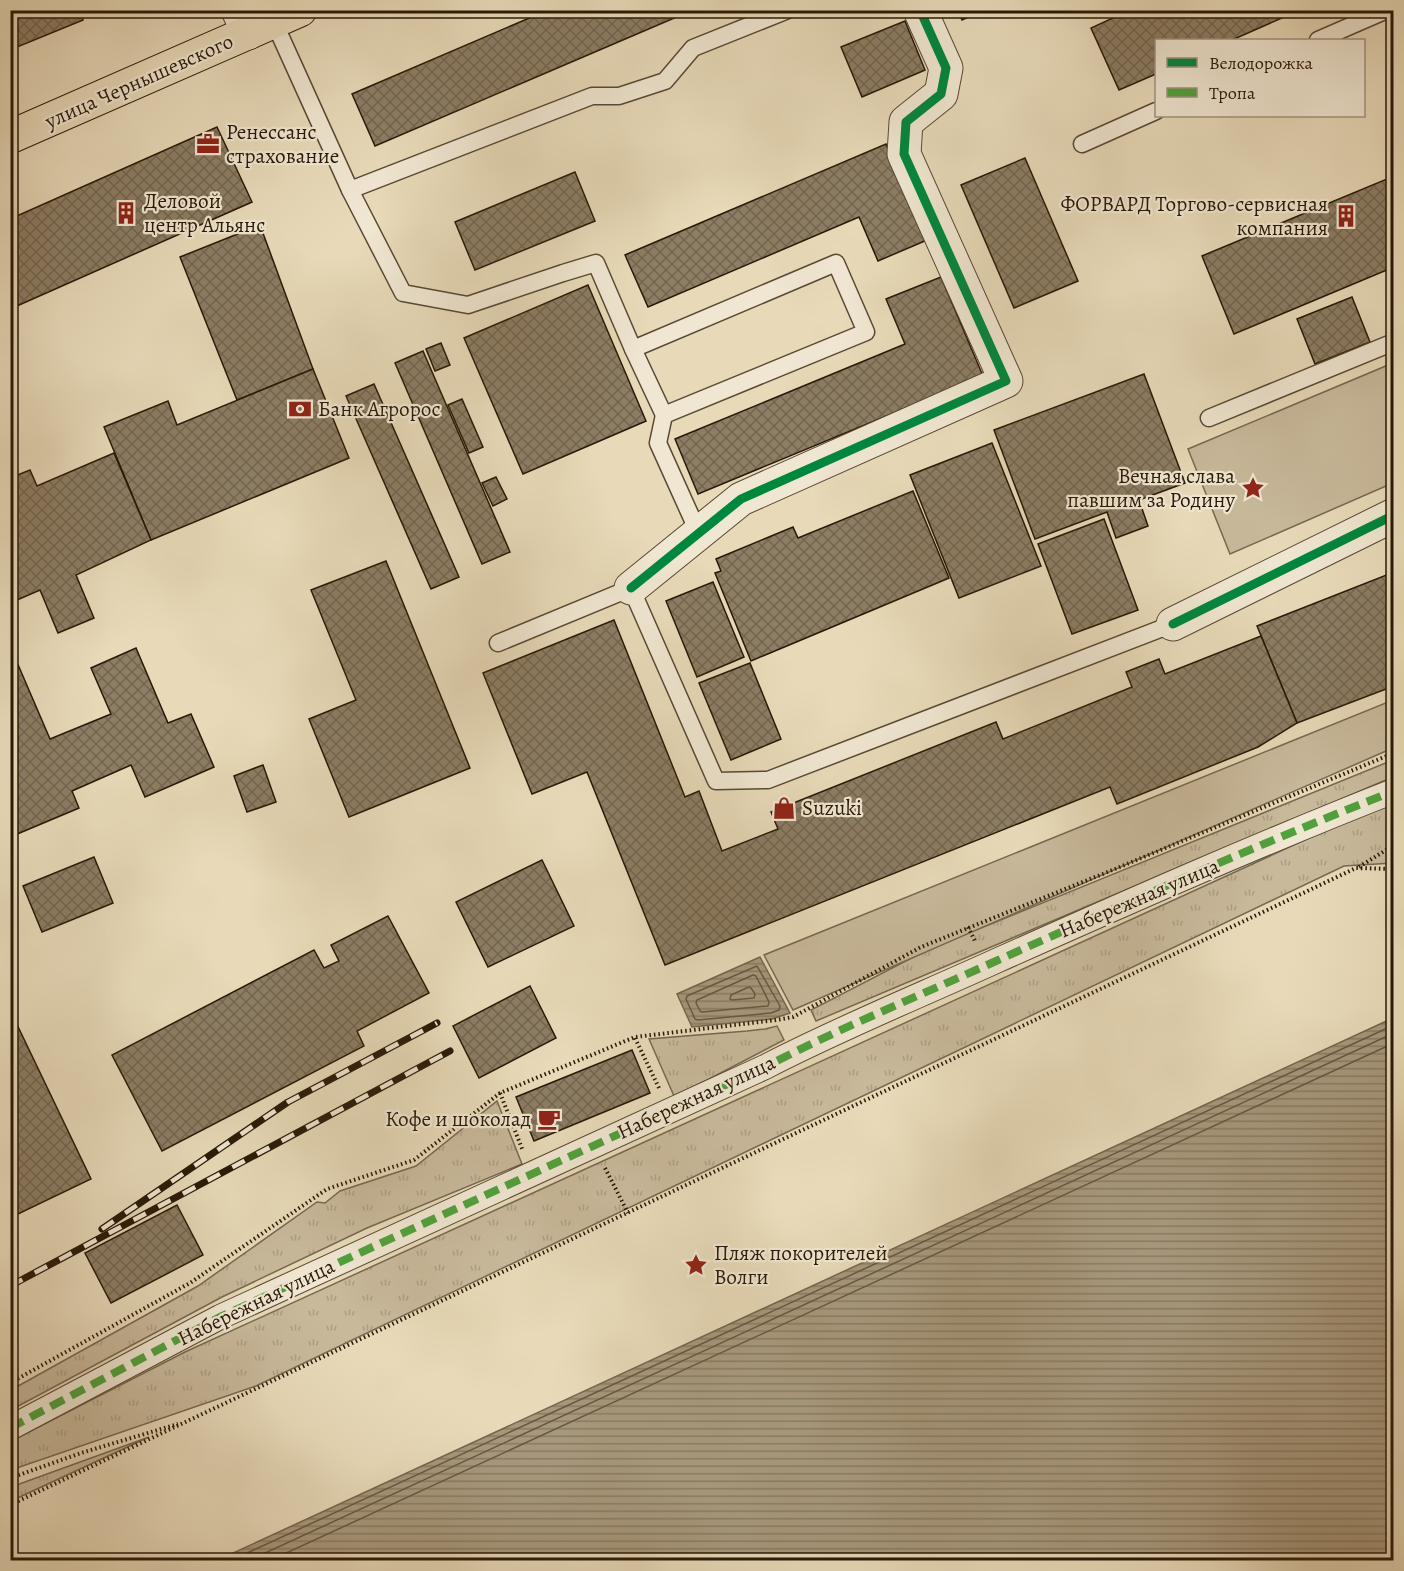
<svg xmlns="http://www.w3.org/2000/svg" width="1404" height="1571" font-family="Alegreya,serif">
<defs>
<pattern id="grass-tufts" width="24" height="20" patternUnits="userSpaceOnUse" patternTransform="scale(1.5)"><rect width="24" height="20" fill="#c8b99b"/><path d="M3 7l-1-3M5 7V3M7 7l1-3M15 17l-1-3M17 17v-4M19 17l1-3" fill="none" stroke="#ac9e84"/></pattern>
<pattern id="water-rules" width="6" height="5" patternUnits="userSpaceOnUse" patternTransform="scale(1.5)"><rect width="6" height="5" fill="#a7987c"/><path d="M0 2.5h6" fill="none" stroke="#887b64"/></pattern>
<pattern id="building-cross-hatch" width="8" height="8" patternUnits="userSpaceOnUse" patternTransform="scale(1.5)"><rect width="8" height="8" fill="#8c7d64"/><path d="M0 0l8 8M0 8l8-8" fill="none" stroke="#726550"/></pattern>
</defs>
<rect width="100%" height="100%" fill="#e8dab9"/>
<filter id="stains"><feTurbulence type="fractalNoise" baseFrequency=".00333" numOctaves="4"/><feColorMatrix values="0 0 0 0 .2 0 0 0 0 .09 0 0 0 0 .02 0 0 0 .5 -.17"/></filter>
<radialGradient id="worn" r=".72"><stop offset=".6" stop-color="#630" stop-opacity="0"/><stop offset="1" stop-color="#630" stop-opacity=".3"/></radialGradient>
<g fill="url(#grass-tufts)" stroke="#786851" stroke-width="1.5">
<polygon points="1393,760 1393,777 816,1021 811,1010 927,950"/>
<polygon points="1393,803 1393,863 1344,866 256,1386 11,1470 11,1441 185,1352 1340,824"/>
<polygon points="777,1026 784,1040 709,1079 674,1096 649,1039 747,1031 765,1029"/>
<polygon points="497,1101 522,1164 367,1228 222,1297 11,1410 11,1390 198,1286 317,1202 325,1203 340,1191 416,1166"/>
<polygon points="149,1437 11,1501 11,1487"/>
</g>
<g fill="#c8b99b" stroke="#786851" stroke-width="1.5">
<polygon points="1393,363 1393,483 1230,554 1188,449"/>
<polygon points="1393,700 1393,748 793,1010 764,955"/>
</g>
<g fill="url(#water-rules)" stroke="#75654d" stroke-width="1.5">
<polygon points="760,957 790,1013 772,1019 692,1027 677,994"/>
<polygon points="1393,1018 1393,1560 218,1560"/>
</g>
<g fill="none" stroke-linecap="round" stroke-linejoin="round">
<g stroke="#685842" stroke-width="1.5">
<polygon points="757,966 780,1006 779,1010 771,1013 698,1020 695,1019 686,999 687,996"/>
<polygon points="753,975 756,976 769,1002 768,1006 702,1012 700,1011 696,1003 697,1000"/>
<polygon points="749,987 751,988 755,994 754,998 732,1000 730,999 731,995"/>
<polyline points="232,1560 1394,1025"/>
<polyline points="250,1560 1394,1033"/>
<polyline points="271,1560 1394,1043"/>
</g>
</g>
<g fill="url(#building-cross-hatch)" stroke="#291807" stroke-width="1.5">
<polygon points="10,10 80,10 83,20 10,50"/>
<polygon points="548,10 693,10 375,146 352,94"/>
<polygon points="958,10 984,10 962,20"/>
<polygon points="1130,10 1300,10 1232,40 1156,40 1156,74 1119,90 1091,28"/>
<polygon points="905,21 925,70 862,97 841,47"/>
<polygon points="217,127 252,202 10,309 10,219"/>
<polygon points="886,144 927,240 878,261 859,217 648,307 625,255"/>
<polygon points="1025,158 1078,281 1014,308 961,185"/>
<polygon points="575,172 595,221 475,270 455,222"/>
<polygon points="1394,176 1394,267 1234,334 1202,256"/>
<polygon points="260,225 313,369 237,400 180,257"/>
<polygon points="941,277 983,376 698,494 675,439 905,344 886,299"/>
<polygon points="588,285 646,421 523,474 464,338"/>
<polygon points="1352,297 1370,342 1315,364 1297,319"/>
<polygon points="441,343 450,365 435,371 426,349"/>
<polygon points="423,351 510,552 482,564 395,363"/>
<polygon points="313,369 349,458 151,540 104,427 168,401 177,425"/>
<polygon points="1144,374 1185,483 1139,500 1148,526 1116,538 1107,512 1035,539 994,430"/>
<polygon points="374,384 459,577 431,589 346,396"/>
<polygon points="462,399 483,447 469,453 448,405"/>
<polygon points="992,443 1041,566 959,598 910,475"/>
<polygon points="114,453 151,540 76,575 94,618 58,633 40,590 10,603 10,478 30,470 37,486"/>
<polygon points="496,477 507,499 493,506 482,483"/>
<polygon points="913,491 949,578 751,661 715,573 721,571 716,559 793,527 798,538"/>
<polygon points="1104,519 1138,610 1072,634 1038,544"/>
<polygon points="386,561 470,768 349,817 309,719 356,700 311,590"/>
<polygon points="1394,572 1394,686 1297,723 1257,626"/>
<polygon points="713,582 744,657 697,677 666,601"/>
<polygon points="614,620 685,797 699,791 722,851 778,829 771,812 996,722 1003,739 1132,687 1126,672 1159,659 1165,674 1261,636 1297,723 1258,747 1117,804 1110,787 665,965 587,772 532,794 483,673"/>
<polygon points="10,646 50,739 111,714 91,668 136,648 168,723 191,714 214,767 145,797 131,765 72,791 79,808 10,837"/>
<polygon points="750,663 781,739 731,760 699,683"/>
<polygon points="263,765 276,802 247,812 234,776"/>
<polygon points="94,857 113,903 42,932 23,886"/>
<polygon points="542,860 574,926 488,967 456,902"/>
<polygon points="388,916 429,993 357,1031 364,1046 162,1151 112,1055 314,950 324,968 339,961 331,945"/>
<polygon points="530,986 556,1038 479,1078 453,1026"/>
<polygon points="10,1010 91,1179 18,1214 10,1196"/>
<polygon points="632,1050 650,1093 534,1141 516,1097"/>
<polygon points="177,1205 203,1255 111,1303 85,1253"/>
</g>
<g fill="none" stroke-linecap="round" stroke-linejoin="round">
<g stroke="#594834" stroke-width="19">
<g id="service">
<polyline points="274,22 350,190 592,96 619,96 665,81 693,48 788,10"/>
<polyline points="1318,40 1387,10"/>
<polyline points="1082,144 1156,111"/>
<polyline points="350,190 403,293 468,305 563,273 596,263 633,349 836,263 866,332 664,415 658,443 699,534"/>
<polyline points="633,349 664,415"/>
<polyline points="1209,418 1394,342"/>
<polyline points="498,643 631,588 716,781 768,780 1173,624"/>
</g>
</g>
<g stroke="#594834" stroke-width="26">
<path id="pedestrian" d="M10,1428L220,1317L765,1067C840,1028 919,996 996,961C1128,902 1259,844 1394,791"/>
</g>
<g stroke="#594834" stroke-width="35">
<g id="minor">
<polyline points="238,10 248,33"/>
<polyline points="631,588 741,499 1006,381 904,154 906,122 941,94 946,68 920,10"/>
<polyline points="1173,624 1394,515"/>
</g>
</g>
<g stroke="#291807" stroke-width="35">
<polyline id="primary" points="10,137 300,10"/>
</g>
<g stroke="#291807" stroke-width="4" stroke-dasharray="1.5 3" stroke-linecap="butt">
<polyline points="1359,867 1394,845"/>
<polyline points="968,927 976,943"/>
<polyline points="635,1038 659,1088"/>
<polyline points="500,1093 523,1151"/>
<polyline points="605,1168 628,1213"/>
<polyline points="10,1383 190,1283 327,1189 414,1160 500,1093 635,1037 776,1020 793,1017 921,947 1115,869 1394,753"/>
<polyline points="10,1478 81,1453 178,1424"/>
<polyline points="10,1505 1356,868 1394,869"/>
</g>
<use href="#service" stroke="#f0e7d2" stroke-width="16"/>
<use href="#pedestrian" stroke="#f0e7d2" stroke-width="24"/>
<use href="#minor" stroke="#f0e7d2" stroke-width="33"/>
<use href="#primary" stroke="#e8dab9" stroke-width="33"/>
<g stroke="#291807" stroke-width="7">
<g id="rail">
<polyline points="102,1229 288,1102 437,1023"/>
<polyline points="10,1286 450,1051"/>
</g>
</g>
<use href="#rail" stroke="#f0e7d2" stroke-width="4.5" stroke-dasharray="14" stroke-linecap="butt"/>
<path stroke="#51a13d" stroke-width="8" stroke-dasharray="15 8" stroke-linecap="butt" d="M10,1428L220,1317L765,1067C840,1028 919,996 996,961C1128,902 1259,844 1394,791"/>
<g stroke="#f0e7d2" stroke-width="13">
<g id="cycleway">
<polyline points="631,588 741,499 1006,381 904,154 906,122 941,94 946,68 920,10"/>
<polyline points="1173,624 1394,515"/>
</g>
</g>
<use href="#cycleway" stroke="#00873e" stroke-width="9"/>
</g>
<defs>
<g id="office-bare" transform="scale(1.8)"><path d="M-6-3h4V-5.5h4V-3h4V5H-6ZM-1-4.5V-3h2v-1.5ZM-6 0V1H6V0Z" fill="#8f2418" stroke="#f0e7d2" stroke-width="2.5" paint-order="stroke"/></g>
<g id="building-bare" transform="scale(1.8)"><path d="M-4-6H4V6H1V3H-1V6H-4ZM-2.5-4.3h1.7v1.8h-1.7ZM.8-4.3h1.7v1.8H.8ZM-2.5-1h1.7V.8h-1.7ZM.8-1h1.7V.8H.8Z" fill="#8f2418" stroke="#f0e7d2" stroke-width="2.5" paint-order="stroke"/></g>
<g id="bank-bare" transform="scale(1.8)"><path d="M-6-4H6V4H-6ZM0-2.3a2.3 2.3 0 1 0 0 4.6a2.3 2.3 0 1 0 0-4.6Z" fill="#8f2418" stroke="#f0e7d2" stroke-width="2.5" paint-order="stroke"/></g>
<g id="sight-bare" transform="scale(1.8)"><path d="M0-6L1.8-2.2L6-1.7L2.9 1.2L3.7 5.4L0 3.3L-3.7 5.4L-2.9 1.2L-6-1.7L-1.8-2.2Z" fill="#8f2418" stroke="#f0e7d2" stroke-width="2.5" paint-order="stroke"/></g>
<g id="shop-bare" transform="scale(1.8)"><path d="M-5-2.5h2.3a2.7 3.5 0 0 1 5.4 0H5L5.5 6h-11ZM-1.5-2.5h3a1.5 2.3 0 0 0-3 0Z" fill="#8f2418" stroke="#f0e7d2" stroke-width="2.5" paint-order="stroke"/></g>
<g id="cafe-bare" transform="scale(1.8)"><path d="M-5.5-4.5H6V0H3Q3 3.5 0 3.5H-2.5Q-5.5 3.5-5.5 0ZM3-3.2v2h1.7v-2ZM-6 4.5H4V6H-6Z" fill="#8f2418" stroke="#f0e7d2" stroke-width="2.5" paint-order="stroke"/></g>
</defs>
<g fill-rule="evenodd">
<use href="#office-bare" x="208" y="144"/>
<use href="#building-bare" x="126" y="213"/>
<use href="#building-bare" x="1346" y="216"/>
<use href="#bank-bare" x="300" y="409"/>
<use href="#sight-bare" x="1253" y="488"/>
<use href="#shop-bare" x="784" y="808"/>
<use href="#cafe-bare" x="549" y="1119"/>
<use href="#sight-bare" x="696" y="1265"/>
</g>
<g text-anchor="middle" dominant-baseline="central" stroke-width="4.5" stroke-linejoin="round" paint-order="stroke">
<g font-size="21" fill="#291807" stroke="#f0e7d2">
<text transform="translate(139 81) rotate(-24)">улица Чернышевского</text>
<text transform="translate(1139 898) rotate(-23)">Набережная улица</text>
<text transform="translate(696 1097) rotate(-25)">Набережная улица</text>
<text transform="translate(256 1302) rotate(-26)">Набережная улица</text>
</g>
<g font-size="21" fill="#291807" stroke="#f0e7d2" text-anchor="start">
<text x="226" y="132">Ренессанс<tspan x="226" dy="24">страхование</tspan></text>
<text x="144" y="201">Деловой<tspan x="144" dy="24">центр Альянс</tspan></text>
<text x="1328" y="204" text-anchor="end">ФОРВАРД Торгово-сервисная<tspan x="1328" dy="24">компания</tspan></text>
<text x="318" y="409">Банк Агророс</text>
<text x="1235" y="476" text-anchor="end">Вечная слава<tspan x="1235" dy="24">павшим за Родину</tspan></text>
<text x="802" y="808">Suzuki</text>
<text x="531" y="1119" text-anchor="end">Кофе и шоколад</text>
<text x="714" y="1253">Пляж покорителей<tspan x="714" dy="24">Волги</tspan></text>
</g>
</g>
<rect width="1404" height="1571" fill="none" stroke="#e8dab9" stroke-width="36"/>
<rect x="12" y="12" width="1380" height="1547" fill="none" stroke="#291807" stroke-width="3"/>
<rect x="18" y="18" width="1368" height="1535" fill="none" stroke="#291807" stroke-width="1.5"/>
<rect x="1155" y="39" width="210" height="78" fill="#f0e7d2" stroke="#a09481" stroke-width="1.5"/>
<rect x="1167" y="58" width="30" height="9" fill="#00873e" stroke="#a09481" stroke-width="1.5"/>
<text x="1209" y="69" font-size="18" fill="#291807">Велодорожка</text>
<rect x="1167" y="88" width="30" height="9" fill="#51a13d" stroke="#a09481" stroke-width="1.5"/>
<text x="1209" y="99" font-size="18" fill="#291807">Тропа</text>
<rect width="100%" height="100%" filter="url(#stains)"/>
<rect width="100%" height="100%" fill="url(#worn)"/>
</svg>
